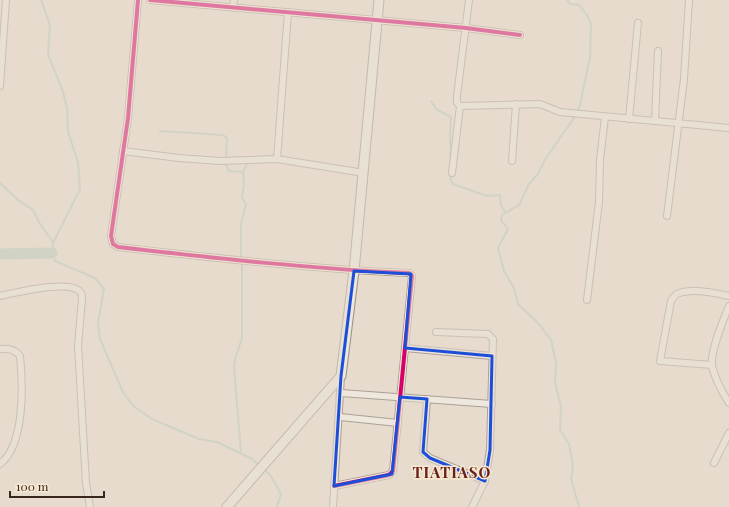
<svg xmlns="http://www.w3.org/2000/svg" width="729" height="507" font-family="'Playfair Display',serif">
<rect width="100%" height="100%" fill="#e6dbcc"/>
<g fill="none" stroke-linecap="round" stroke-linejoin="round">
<g stroke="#b8cabd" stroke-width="2">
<polyline points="41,0 50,25 48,54 63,92 67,108 68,132 78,162 80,189 53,243 52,253 55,261 95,278 104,289 98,323 100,339 123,392 133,406 152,419 199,439 217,442 252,459 260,466"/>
<polyline points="567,0 570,4 579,5 587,15 591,24 590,57 580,105 574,118 546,158 538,174 529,184 519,205 502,215 501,220 508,229 498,248 504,271 514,288 518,304 539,324 551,340 556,362 555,383 561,406 560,430 569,444 573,466 571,479 579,507"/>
<polyline points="431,101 436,109 451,117 450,135 451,161"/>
<polyline points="160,131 223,135 227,138 226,159"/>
<polyline points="226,164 229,171 243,172"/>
<polyline points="450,173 451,181 453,184 487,196 500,195 501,205 505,212"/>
<polyline points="0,183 18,200 33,210 40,224 53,242"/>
<polyline points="241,257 241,224 246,204 242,198 244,183 243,172 248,162"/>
<polyline points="241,453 234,367 235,359 242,338 242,263"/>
<polyline points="264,469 271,476 281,494 277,507"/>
</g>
<polyline stroke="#b8cabd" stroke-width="11" points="0,254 52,253"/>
<g stroke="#aba096" stroke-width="8">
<g id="street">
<path d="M138,0L128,118L111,236L113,244L118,247C214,258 312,269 409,273L412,276L393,471L389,475L334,486"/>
<polyline points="150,0 466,28 520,35"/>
<polyline points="233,8 234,0"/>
<polyline points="288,12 277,159 364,173"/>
<polyline points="0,86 6,0"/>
<polyline points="460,106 540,104 560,112 729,128"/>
<polyline points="629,119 638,23"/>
<polyline points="655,121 658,51"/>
<polyline points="123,151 179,158 220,161 277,159"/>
<polyline points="512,161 516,104"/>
<polyline points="452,173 460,106 457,103 457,96 469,0"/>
<polyline points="667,216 684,79 689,0"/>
<path d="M0,296C15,293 72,278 81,293C82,294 82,297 82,299L78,346L86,483L90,507"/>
<polyline points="587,300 599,202 600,160 605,117"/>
<path d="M729,306C723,321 710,351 712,366C715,379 722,392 729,403"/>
<polyline points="436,332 488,334 493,339 490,450 485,481 472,507"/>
<polyline points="405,348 492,356"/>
<path d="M0,349C8,348 15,349 20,356C23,385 25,445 0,464"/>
<path d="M712,365L660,361L671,301C673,298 675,295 677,294C689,288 716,293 729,296"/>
<polyline points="341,393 492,404"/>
<polyline points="427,399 423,452 430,458 485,481"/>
<polyline points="340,417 398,423"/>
<polyline points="714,463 729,433"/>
<polyline points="333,507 341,376"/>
</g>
</g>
<g stroke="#9a9085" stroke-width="11">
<polyline id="secondary" points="227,507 341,376 354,271 379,0"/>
</g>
<use href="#street" stroke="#ede7de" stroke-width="6"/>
<use href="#secondary" stroke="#ede7de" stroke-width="9"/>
<g stroke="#f7e8d1" stroke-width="6">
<g id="cycleway">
<path d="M138,0L128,118L111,236L113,244L118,247C214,258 312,269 409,273L412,276L393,471L389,475L334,486"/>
<polyline points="150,0 466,28 520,35"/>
</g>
</g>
<use href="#cycleway" stroke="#d6006c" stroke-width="4"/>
</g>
<path d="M0 0H729V507H0ZM354,271L411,274L405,348L492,356L490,450L485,481L430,458L423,452L427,399L400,397L392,474L334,486L341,376Z" fill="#e6dbcc" fill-opacity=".55" fill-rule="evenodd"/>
<path fill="none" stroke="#1d4ed8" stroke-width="3" stroke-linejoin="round" d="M354,271L411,274L405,348L492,356L490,450L485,481L430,458L423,452L427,399L400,397L392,474L334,486L341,376Z"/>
<g text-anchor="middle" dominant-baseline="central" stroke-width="3" stroke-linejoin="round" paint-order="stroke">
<g font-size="15" font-weight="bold" letter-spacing="1" fill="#68221a" stroke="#f7e8d1">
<text x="452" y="472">TIATIASO</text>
</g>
</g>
<path d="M10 491v6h94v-6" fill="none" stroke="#39271d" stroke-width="2"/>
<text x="16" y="491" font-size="12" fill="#39271d" stroke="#f7e8d1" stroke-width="3" paint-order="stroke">100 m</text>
</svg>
